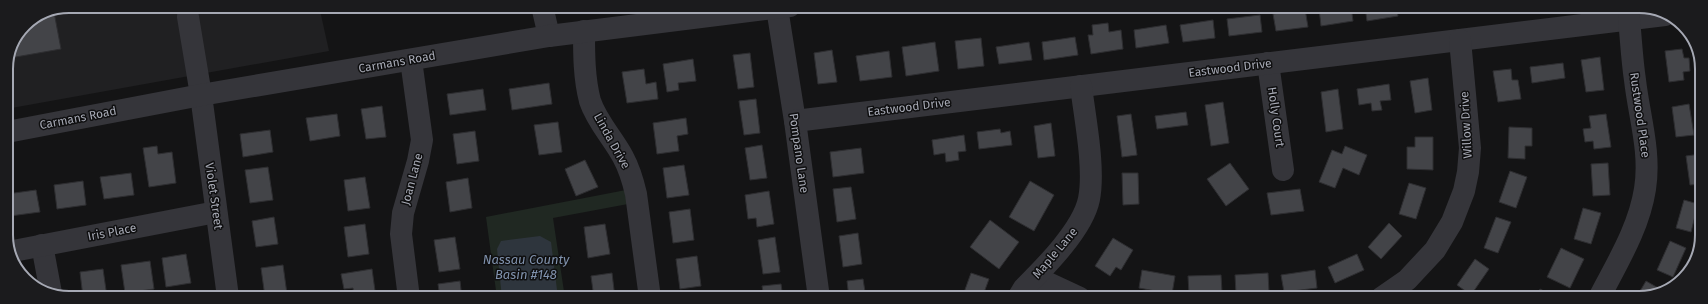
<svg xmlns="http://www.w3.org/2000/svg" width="1708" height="304" font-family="'Fira Sans',sans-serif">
<rect width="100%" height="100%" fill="#141415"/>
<polygon fill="#202022" points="69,6 319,6 329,51 6,109 6,68 24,24"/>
<polygon fill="#202822" points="626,190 628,204 553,218 565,298 497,298 486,217"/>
<polygon fill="#2e353d" points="540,236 551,242 558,298 502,298 497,249 501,241"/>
<g fill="#434448" stroke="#2e2e31">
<polygon points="391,6 416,6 392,11"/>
<polygon points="1329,6 1351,6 1353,21 1321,26 1319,8"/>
<polygon points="1365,6 1396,6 1398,16 1367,21"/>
<polygon points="1412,6 1445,6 1445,9 1413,13"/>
<polygon points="1305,9 1308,27 1276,31 1273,14"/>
<polygon points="54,12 61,49 10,58 24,24"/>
<polygon points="1260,15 1262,32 1229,36 1227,19"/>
<polygon points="1213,20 1215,38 1183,42 1180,25"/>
<polygon points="1108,23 1109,32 1121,30 1123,49 1091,54 1088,35 1093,35 1092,25"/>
<polygon points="1166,25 1169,43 1136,48 1134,30"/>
<polygon points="1075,37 1078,55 1044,60 1042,42"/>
<polygon points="981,38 984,66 958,69 955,41"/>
<polygon points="935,42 939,71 906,76 902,47"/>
<polygon points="1029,42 1032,60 999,64 996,47"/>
<polygon points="1682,49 1684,58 1689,58 1690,71 1683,72 1684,80 1669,82 1665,51"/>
<polygon points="832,50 837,82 818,84 814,53"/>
<polygon points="889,51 892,77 860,81 856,56"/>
<polygon points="750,53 754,87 738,89 733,55"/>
<polygon points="1600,57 1604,90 1586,92 1581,60"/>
<polygon points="693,59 696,81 678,83 679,90 667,92 663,64"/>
<polygon points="1563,63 1565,78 1532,83 1530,67"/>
<polygon points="644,69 646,84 656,82 658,99 627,103 622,72"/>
<polygon points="1511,69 1512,80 1518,80 1521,99 1498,102 1493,71"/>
<polygon points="1428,78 1432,110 1415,113 1410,81"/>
<polygon points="549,83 552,104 512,110 509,89"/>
<polygon points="1389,84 1391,100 1380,101 1382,110 1372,111 1371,103 1359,105 1357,89"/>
<polygon points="483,89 486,110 450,115 447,94"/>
<polygon points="1338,89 1343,129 1326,132 1321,92"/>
<polygon points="756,99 760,133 744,135 739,101"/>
<polygon points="1223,102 1229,143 1211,146 1205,105"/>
<polygon points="1689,104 1694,135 1676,137 1672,107"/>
<polygon points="382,106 386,137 366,139 361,109"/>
<polygon points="1186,112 1188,125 1157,129 1155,116"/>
<polygon points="337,114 340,136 310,141 306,118"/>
<polygon points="1131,114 1137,155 1122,157 1117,116"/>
<polygon points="1606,114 1611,147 1594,149 1593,141 1585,142 1583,129 1591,128 1589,116"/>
<polygon points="686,118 688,134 677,136 679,151 657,154 653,123"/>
<polygon points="558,122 562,152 539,155 534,125"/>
<polygon points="1051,123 1055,156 1038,158 1034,126"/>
<polygon points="1509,127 1532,128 1532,146 1525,146 1525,159 1508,158"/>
<polygon points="1000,129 1001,133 1010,131 1012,145 979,149 977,132"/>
<polygon points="270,130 273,152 243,157 240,134"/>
<polygon points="475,131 479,161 457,164 453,134"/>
<polygon points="964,135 966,151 958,152 959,160 946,162 945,153 934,155 932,140"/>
<polygon points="1415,137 1433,137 1433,170 1407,169 1407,147 1415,147"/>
<polygon points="762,145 767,178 750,180 745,148"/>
<polygon points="157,146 158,154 172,152 176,183 149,187 143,148"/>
<polygon points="1345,146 1367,155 1359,175 1343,168 1335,188 1319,182 1332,150 1342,154"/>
<polygon points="861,148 864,173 833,177 830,152"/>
<polygon points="1701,154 1701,184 1690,185 1686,156"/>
<polygon points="585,160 598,187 576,196 565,169"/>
<polygon points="1230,163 1249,189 1226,206 1207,179"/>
<polygon points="1608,163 1610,195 1593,196 1591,164"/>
<polygon points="684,165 689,195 667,198 663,168"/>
<polygon points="268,167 273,200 250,203 245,170"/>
<polygon points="1510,171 1527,177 1516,208 1499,202"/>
<polygon points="131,173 134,195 104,199 100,177"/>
<polygon points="1122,173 1138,173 1139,204 1123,205"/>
<polygon points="365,177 370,208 348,211 344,180"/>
<polygon points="468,178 472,208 450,212 446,182"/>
<polygon points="83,181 86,205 57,209 54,185"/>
<polygon points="1030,181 1054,195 1034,231 1009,217"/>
<polygon points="1409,183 1426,188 1416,219 1399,214"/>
<polygon points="851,187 856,219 837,222 833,189"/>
<polygon points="1300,189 1304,211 1271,215 1267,193"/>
<polygon points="36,190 40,212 10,216 7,194"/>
<polygon points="769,191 774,224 757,227 756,218 748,219 745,195"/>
<polygon points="1684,200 1698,204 1691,232 1676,228"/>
<polygon points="1583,208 1601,213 1591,244 1574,239"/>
<polygon points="690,209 694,240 673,243 669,212"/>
<polygon points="274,217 278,244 256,247 252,221"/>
<polygon points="1496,217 1511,222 1498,253 1484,248"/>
<polygon points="990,220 1019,242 999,269 970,247"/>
<polygon points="1389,223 1402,236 1381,259 1368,247"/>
<polygon points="365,224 369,254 348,257 344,227"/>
<polygon points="605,224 610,254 588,258 584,227"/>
<polygon points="858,233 862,264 843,267 839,236"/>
<polygon points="455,237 460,269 439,272 434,240"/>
<polygon points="775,237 780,272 763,274 758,240"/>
<polygon points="1113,238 1133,250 1121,270 1116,267 1110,276 1095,266"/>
<polygon points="1670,241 1686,248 1673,277 1657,270"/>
<polygon points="1561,248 1584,259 1570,288 1547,277"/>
<polygon points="186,254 191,283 166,287 162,258"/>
<polygon points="1357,254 1364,270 1335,283 1328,267"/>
<polygon points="697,256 701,286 680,289 676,259"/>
<polygon points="1475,259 1489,269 1471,295 1457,285"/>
<polygon points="150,261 154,289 125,293 121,265"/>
<polygon points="283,265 287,294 265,297 261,268"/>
<polygon points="103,269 107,297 83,297 80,272"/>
<polygon points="372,269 376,298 354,298 353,288 344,289 341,274"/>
<polygon points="1142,270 1175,276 1172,294 1139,288"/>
<polygon points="1315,270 1317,288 1284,292 1281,275"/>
<polygon points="612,273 615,298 594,298 591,276"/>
<polygon points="971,273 989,279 982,298 962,298"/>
<polygon points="1268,273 1269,292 1236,294 1235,275"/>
<polygon points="1221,275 1222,292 1189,294 1188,276"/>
<polygon points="863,279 866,298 849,298 847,281"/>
<polygon points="460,281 462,298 440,298 438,284"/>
<polygon points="1646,281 1660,289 1658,291 1636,298"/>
<polygon points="781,284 783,298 764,298 762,286"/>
<polygon points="1540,289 1556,297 1556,298 1536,298"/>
</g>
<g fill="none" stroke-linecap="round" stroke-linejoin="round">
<g stroke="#35353a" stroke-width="22">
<polyline points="542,6 549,36"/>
<polyline points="777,8 795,121 819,298"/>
<polyline points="188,17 201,95 228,297"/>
<path d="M584,31C584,54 584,78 590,101C597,122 613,138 623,157C629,168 633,181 636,194L650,298"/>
<polyline points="1268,63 1283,170"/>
<polyline points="795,121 1665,15"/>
<polyline points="7,132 201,95 549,36 790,6"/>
<polyline points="42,245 51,293"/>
<polyline points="8,252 216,212"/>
<polyline points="1035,277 1080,298"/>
<polyline points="409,298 401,234 403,213 418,161 422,140 411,60"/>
<path d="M1018,298L1024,288C1045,267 1083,229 1089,199C1095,168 1085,119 1081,86"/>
<polyline points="1381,298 1407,280 1435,250 1452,222 1464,191 1468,172 1470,148 1460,40"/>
<path d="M1599,298C1617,263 1639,228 1645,189C1651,152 1639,116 1635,80C1632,60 1631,39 1629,19"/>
</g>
</g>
<g text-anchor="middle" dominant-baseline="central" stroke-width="3" stroke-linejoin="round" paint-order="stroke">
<g font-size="12" fill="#a6a9b4" stroke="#0f0f10">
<text transform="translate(397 62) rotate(-10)">Carmans Road</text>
<text transform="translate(1230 68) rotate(-7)">Eastwood Drive</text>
<text transform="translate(909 107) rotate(-7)">Eastwood Drive</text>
<text transform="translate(1640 115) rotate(82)">Rustwood Place</text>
<text transform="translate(1276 117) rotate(82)">Holly Court</text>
<text transform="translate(78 118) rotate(-11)">Carmans Road</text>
<text transform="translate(1466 125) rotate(-93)">Willow Drive</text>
<text transform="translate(612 141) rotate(61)">Linda Drive</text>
<text transform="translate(799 153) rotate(82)">Pompano Lane</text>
<text transform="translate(412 179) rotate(-75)">Joan Lane</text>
<text transform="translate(214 196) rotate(82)">Violet Street</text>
<text transform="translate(112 232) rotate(-11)">Iris Place</text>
<text transform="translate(1055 253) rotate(-50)">Maple Lane</text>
</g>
<g font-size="13" font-style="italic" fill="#8092ad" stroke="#0f0f10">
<text x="526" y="259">Nassau County<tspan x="526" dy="15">Basin #148</tspan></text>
</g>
</g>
<path d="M0 0H1708V304H0ZM69 13H1639A56 56 0 0 1 1695 69V235A56 56 0 0 1 1639 291H69A56 56 0 0 1 13 235V69A56 56 0 0 1 69 13Z" fill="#1b1b1d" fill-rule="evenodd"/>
<path fill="none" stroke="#a6a9b4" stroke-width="2" d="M69 13H1639A56 56 0 0 1 1695 69V235A56 56 0 0 1 1639 291H69A56 56 0 0 1 13 235V69A56 56 0 0 1 69 13Z"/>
</svg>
